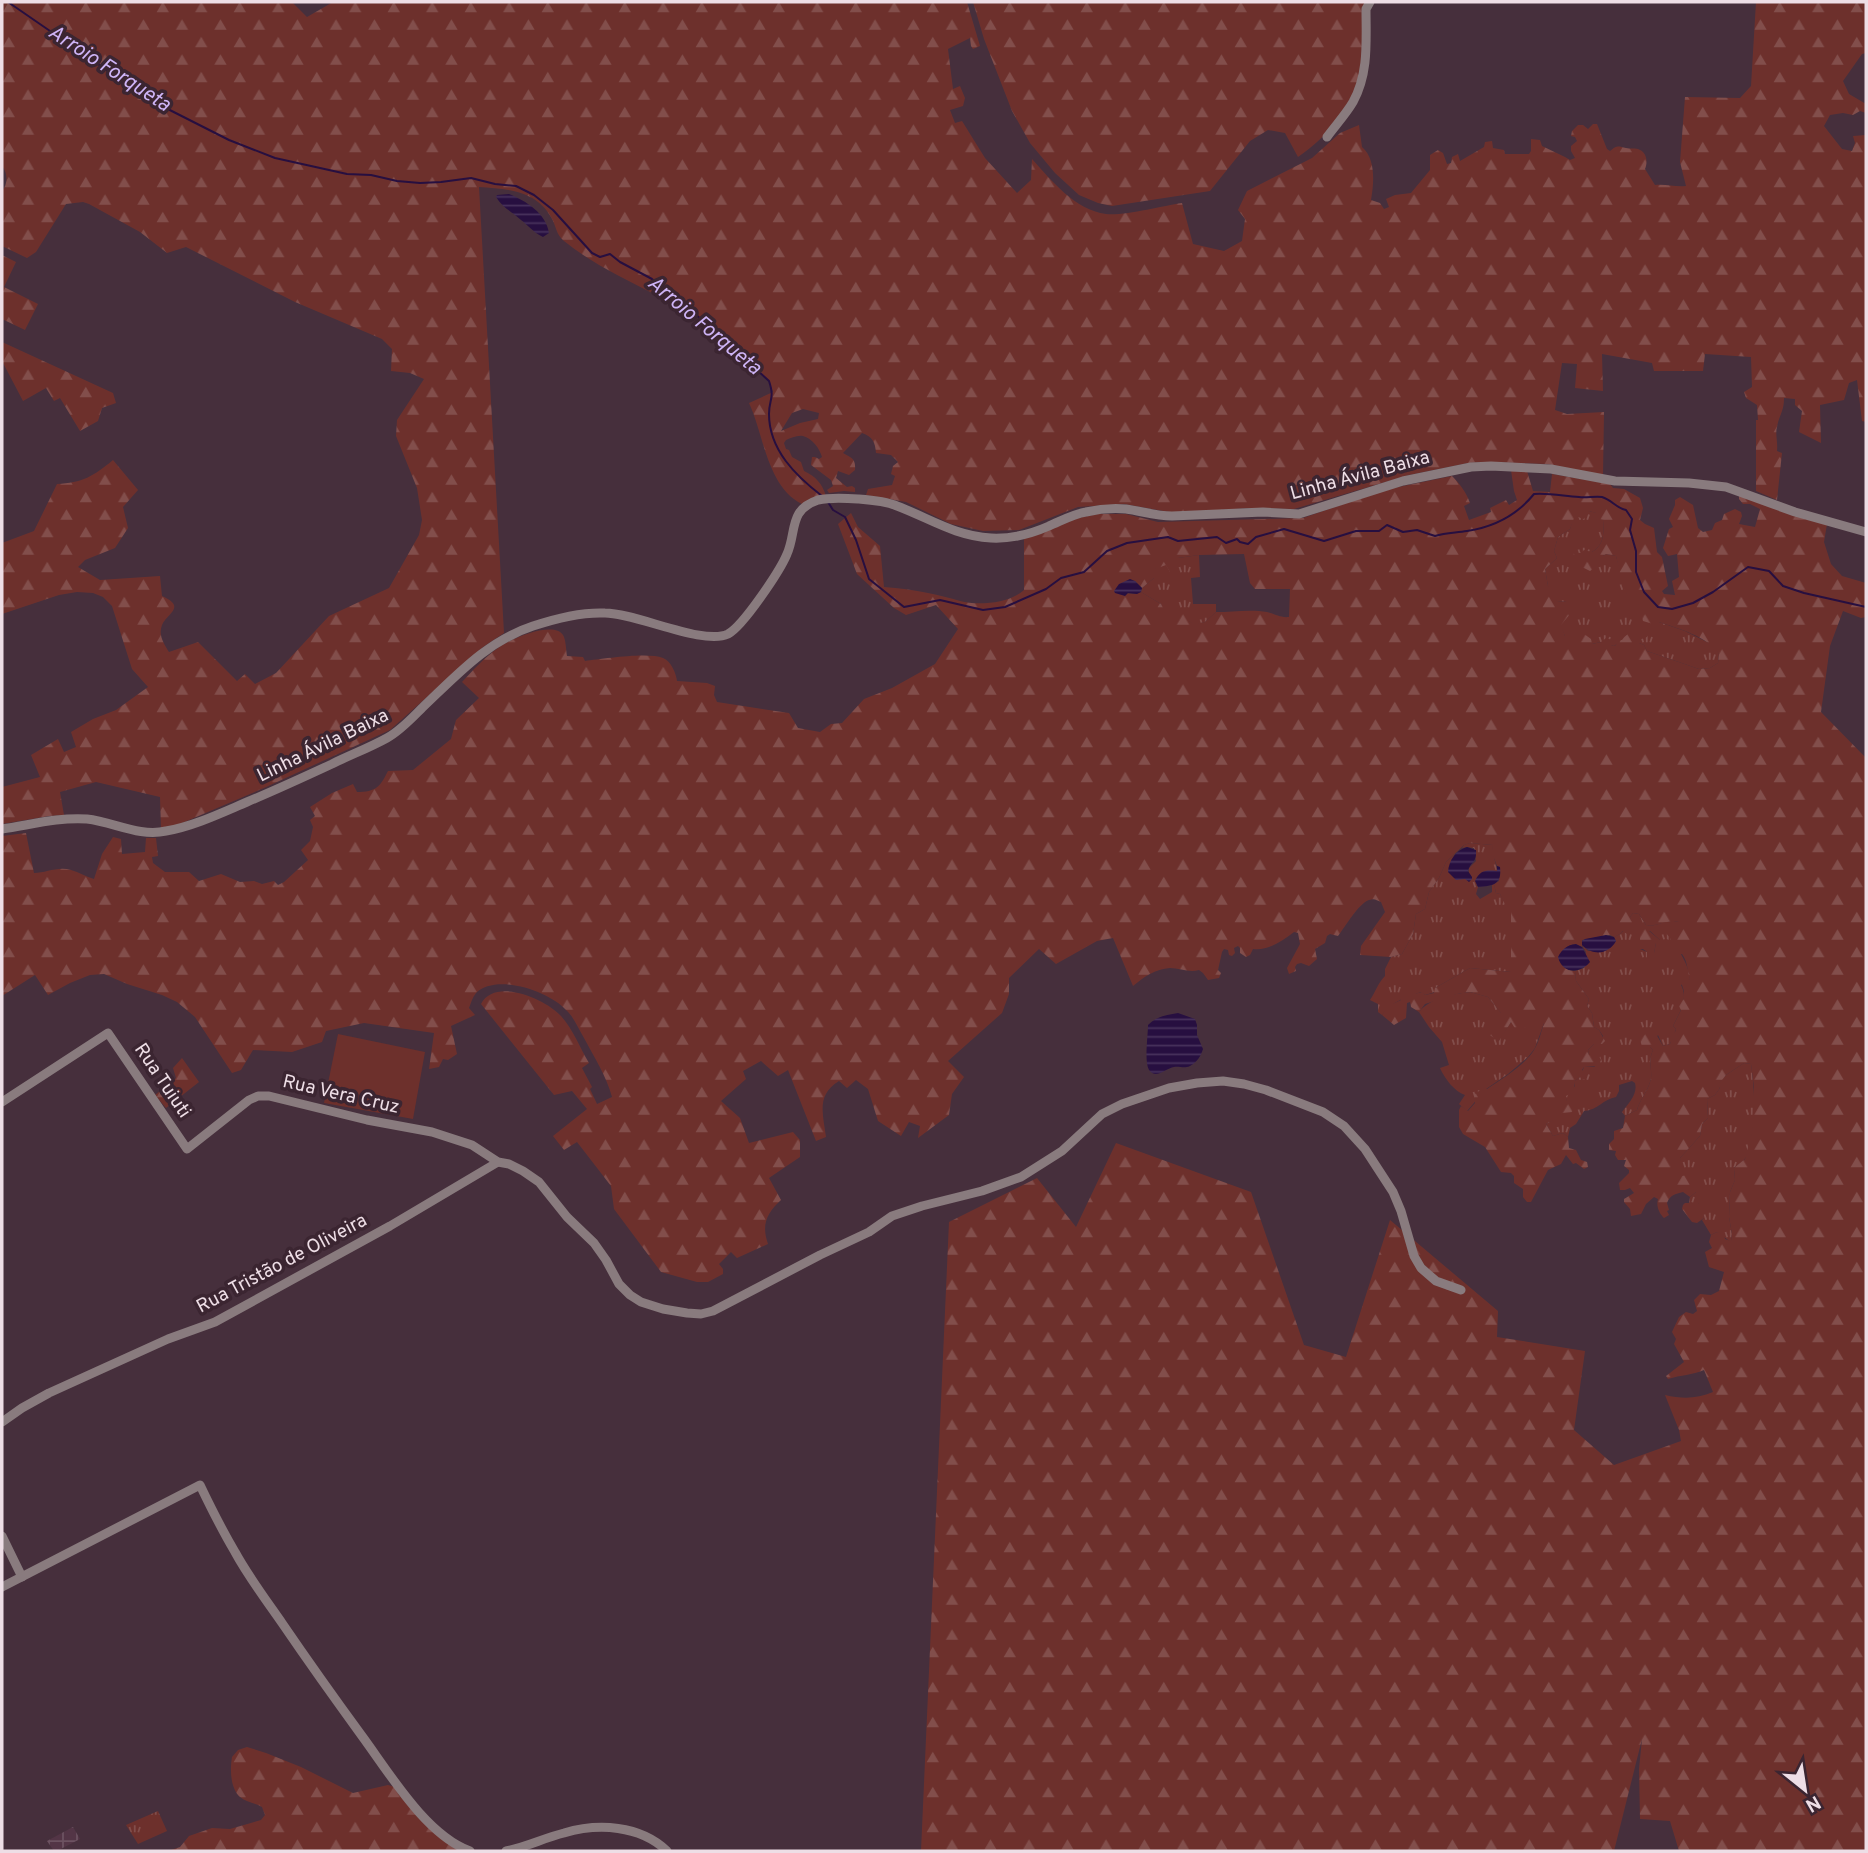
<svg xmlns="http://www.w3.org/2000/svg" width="1868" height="1853" font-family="Overpass,sans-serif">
<defs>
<pattern id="industrial-grid" width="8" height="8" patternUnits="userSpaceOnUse" patternTransform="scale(1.75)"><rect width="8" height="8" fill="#533546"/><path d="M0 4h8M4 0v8" fill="none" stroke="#6c5261"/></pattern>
<pattern id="grass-tufts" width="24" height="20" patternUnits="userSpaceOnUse" patternTransform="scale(1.75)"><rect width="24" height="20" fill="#6d302c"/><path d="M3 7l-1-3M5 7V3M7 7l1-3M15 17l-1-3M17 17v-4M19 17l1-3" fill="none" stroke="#824e4b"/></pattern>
<pattern id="forest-firs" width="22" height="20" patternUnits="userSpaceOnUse" patternTransform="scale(1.75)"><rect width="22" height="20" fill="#6d302c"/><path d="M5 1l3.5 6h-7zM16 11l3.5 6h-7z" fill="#824e4b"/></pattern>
<pattern id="water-rules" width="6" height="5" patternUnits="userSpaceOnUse" patternTransform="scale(1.75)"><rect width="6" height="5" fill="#270f40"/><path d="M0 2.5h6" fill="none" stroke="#47325c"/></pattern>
</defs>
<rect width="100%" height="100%" fill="#462f3c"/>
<polygon fill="url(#industrial-grid)" points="73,1827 80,1839 57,1851 54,1851 47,1841"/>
<g fill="url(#grass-tufts)" fill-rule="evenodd">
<path d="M1589,511L1597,513L1604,520C1603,534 1605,544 1592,552L1603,556L1606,554L1616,556L1627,594L1659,622L1685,631L1715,646L1719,654L1718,663L1710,668L1699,669L1647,651L1644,645L1639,643V640H1622L1614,646L1601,642L1592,644L1565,636L1560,625L1567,602L1557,601L1548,586L1545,569L1557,558L1554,551L1558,537L1570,529L1574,516Z"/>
<polygon points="1199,555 1200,577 1191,578 1193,604 1216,604 1216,612 1205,622 1194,625 1189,621 1164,612 1161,604 1141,592 1142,588 1154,578 1154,569 1178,558"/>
<path d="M1470,843L1493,845C1492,855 1496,862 1497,871L1476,885L1478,887L1476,894L1480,899L1492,892V885L1494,884L1496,893L1500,894L1505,903L1511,904V972L1470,968L1435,988V992L1425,995L1421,992C1406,997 1391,1002 1382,1015L1378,1012V1004L1370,1000C1376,991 1378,983 1385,976V969L1391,957L1402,954L1413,934L1416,914L1425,909L1429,892L1439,878L1446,862L1455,854L1449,868L1469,874V868L1476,861L1474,848L1467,847L1462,848L1464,845Z"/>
<path d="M1633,913L1639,914L1646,925C1661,927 1663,918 1679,922V928L1671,939C1680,952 1688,963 1690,979L1681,985C1689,1000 1679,1013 1673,1026L1676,1029L1670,1044L1663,1046L1658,1035L1650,1047L1653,1050C1648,1061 1652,1068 1651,1078C1649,1090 1640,1099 1637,1110L1625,1116L1622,1112C1629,1103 1638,1094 1635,1083L1632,1081L1619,1085V1091L1616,1097C1603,1099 1598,1110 1584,1111L1576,1124L1570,1128L1568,1137L1563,1133L1553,1136L1546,1124L1555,1119L1567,1101L1565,1096L1575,1086V1081L1580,1077L1584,1067H1595L1589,1056L1588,1050L1594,1044H1602L1603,1036L1599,1030L1594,1027L1592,1013L1587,1006L1589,999L1576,981L1575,971L1584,968L1586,952L1582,945L1588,951C1600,951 1610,952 1616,941L1614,937L1620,934L1632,923L1630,917ZM1650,931L1660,940L1656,943L1654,953L1647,957V952L1640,949V935Z"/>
<path d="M1470,992L1488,997L1502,1014L1498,1041L1511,1022L1544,1023L1535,1048L1528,1057L1508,1074L1486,1089L1467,1111L1459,1104L1465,1095C1454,1091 1445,1079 1440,1068L1449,1065L1442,1042L1429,1027L1419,1012C1430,998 1453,994 1470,992Z"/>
<path d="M1744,1063L1751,1064C1755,1093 1757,1129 1746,1157C1743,1162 1739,1164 1734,1168L1735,1180L1730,1192L1729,1217L1732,1234L1731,1242L1717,1232L1711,1235L1702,1220L1704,1218L1698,1203H1689L1690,1197L1696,1192L1682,1176L1680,1158L1700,1136L1702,1124L1708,1118L1707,1099L1715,1095L1720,1088L1717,1085L1726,1075Z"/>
<polygon points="158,1811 167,1831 138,1844 126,1825"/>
</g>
<g fill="url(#forest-firs)" fill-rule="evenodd">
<path d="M2,2H283L293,3L307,17L333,2H967L980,46L973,49L971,46L970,38L948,49L953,89L960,86L965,98L963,106L950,110L955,123L962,121L985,158L1017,193L1031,180L1032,159C1051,180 1075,210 1106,214C1124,216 1162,206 1182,203L1193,244L1224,251L1242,241L1245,219L1238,210L1247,191L1312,158L1340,133L1359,125L1362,147C1376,159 1374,183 1371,200L1380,203L1384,209L1389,207L1386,199L1395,195L1411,193L1430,170V155L1438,150L1443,153L1447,164L1451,163L1452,157L1458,154L1460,161L1484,147L1485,142L1492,141L1493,148L1504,150L1505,154H1529L1531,151V139L1540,140L1542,146L1565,157L1570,160L1575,158L1571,151V146L1577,141L1575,137L1571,136L1572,131L1578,125H1583L1588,129L1593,124H1597L1607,149L1610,151C1617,145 1618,146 1626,148C1630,149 1634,148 1638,149C1647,152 1648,162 1645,169L1655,185C1666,184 1675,187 1686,186L1680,162L1685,97L1740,98L1751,86L1756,2H1866V53L1862,54L1843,81L1849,94L1866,104V113L1860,111L1853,115L1843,113L1830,115L1824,126L1842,149L1852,151L1855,143L1853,136L1866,135V422L1862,421L1857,380L1849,383L1844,400L1820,405L1821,443L1799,432L1802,411L1795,405V399L1784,398C1784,412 1779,415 1777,427C1775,434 1778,443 1777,451L1782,453L1777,500L1756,491V420H1758L1757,405L1746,398L1744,392L1752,387L1751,357L1705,354L1703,371H1654L1652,363L1602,354L1603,391L1575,388L1577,364L1562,363L1555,410L1567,414L1604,412L1603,475L1547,464L1486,462L1468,463L1409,475L1294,509L1250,508L1175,513L1124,504L1078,507L1019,530L983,531L951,524L906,502L866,495L868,489L892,485L895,476L891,474L893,466L898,462L891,455L876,453C875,442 873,437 862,433L843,453C851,458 856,458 855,470L849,475L838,471L836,478L847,487L852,486L855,488V492L844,491L829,493L827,490L833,486L831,480L811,465L812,457H815L819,459L822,457C820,449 812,438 803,436C797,435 791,438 786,440L784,443L786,449L789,450L792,457L801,462L804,471C816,477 822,483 826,496L812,498L802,504C767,487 764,435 749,403L773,392L769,381L682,302L665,290L654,294C623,278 591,263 564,241C556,235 556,225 551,217C536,190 506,189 479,187L504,633L483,647L390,730L264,788L168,829H161L160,797L96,782L60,792L64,815L49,816L2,824V787L40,777L31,755L58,739L64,752L76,747L71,732L93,719L116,710L148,687L132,669L112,606L103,597L93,593L77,592L59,595L2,614V543L34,531L57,484C82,483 94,476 113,460L138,490L123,507L128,528L115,548L85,560L78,567L100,580L160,576L162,596C187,607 167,613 162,625C158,635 164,644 169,652L198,642L237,681L245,674L255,684L276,673L329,616L389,588L419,535L422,520L417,488L396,436L397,420L424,379L410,373L391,371L392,349L382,339L295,302L186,247L167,253L140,232L89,204L83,202L66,204L36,252L27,258L2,246V191C8,184 8,173 2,166ZM803,409L819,413L818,419L800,423L781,431L792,413Z"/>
<path d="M973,2H1367C1365,23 1365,45 1362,66C1356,103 1328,137 1298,157L1285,133L1268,130L1250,141L1210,191L1112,206L1098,203L1079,195L1055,173L1030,143L1012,111L984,39Z"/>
<polygon points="2,255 16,262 4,287 38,304 25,330 2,319"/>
<polygon points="2,342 113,393 116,403 102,408 98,421 80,431 60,398 54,401 46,388 23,401 2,361"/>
<path d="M1511,470L1527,471L1533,491L1550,492L1552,474L1610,484L1613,488L1624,489L1640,498L1643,508L1640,520L1645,524L1654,528L1657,552L1662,557L1668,586L1662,591L1664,594L1675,595L1672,581L1679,577L1677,554L1668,556L1663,548L1669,529L1673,527L1669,519L1675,505V500L1680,497L1693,505L1698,528L1703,532L1712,530L1715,523L1722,520L1724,514L1735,509L1741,512L1742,516L1739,524L1755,527L1760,509L1750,504H1743L1739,499V495L1827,524L1824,542L1831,564L1842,576L1866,583V617L1861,618L1843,611L1830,646L1821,712L1866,758V1851H1679L1670,1821L1640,1819L1639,1769L1642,1739L1614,1851H921L949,1222L1037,1178L1076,1227L1116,1143L1251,1192L1304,1345L1346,1357L1390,1220L1498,1311L1497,1337L1585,1351L1574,1430L1614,1465L1681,1441L1679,1430L1665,1395C1682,1399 1697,1399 1713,1392L1704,1370C1692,1375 1681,1375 1668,1379L1666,1376L1684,1362L1674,1344L1676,1339L1672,1332L1679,1317L1686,1312L1693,1314L1697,1311L1694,1300L1700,1294L1711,1295L1719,1291L1724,1272L1709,1267L1705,1252L1712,1248L1709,1242L1711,1235L1717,1232L1724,1234L1725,1239L1731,1241L1732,1234L1729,1217L1730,1192L1735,1180L1734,1168L1745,1159L1752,1132L1754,1087L1751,1064L1744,1063L1726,1075L1718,1085L1720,1088L1715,1095L1707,1099L1708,1118L1702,1124L1700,1136L1680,1158L1683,1168L1682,1176L1697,1173L1700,1175L1702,1182L1696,1192L1690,1197L1683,1192C1675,1194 1670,1195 1667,1203L1669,1210L1667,1211L1669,1215L1664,1218C1659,1213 1656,1206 1658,1199L1654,1197L1646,1204L1641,1214L1631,1216L1630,1209L1624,1202V1199L1634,1193L1630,1188L1625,1190H1620L1619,1183L1629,1173V1170L1624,1166L1626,1160H1618L1615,1155L1616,1151L1609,1150V1144L1614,1139V1131L1623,1128L1625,1116L1637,1110C1640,1099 1649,1090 1651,1078C1652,1068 1648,1061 1653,1050L1650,1047H1642L1640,1039L1646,1033L1656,1034L1663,1046L1670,1044L1671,1041L1669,1038L1670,1034L1675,1032L1676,1029L1673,1026L1681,1010L1678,1004L1684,999V991L1681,982L1690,979C1687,970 1688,962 1682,954L1675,956L1671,952L1669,942L1662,946L1656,943L1654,953L1656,958L1650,962L1647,958V952L1643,949H1640V935L1637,931L1627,934L1623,931L1620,934L1614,937L1610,935L1582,940V947C1573,942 1569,945 1562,951L1568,970L1575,971L1576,981L1589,999L1587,1006L1592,1013L1594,1027L1599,1030L1605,1041L1602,1044H1594L1588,1050L1589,1055L1599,1056L1601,1060L1598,1066L1584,1067L1582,1070L1587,1074V1077L1584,1080L1580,1077L1575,1081C1575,1088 1572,1093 1566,1096L1567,1101L1573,1102L1574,1106L1572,1112L1562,1113L1559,1118L1546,1124L1553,1136L1563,1133L1568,1137L1569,1148L1576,1150L1581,1160L1587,1162L1588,1167L1584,1169L1576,1163L1573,1164L1566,1155L1561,1164L1548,1170L1531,1202H1527L1523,1197V1189L1514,1183V1176L1511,1173L1501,1172L1485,1147L1463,1134L1459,1127V1110L1461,1106L1468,1111L1475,1103V1094L1483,1088L1487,1089C1503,1078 1524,1066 1534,1050C1539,1042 1541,1032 1544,1023L1516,1030L1511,1022L1499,1041L1488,1034L1487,1026L1483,1020C1489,1008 1491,1013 1501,1013L1488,997L1470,992L1457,994L1425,1004L1419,1012L1411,1007L1410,1002L1407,1003L1406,1018L1394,1025L1382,1015L1388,1006L1401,1000V995L1404,992H1410L1414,994L1422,992L1425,995L1434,993L1435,988L1470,968L1511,972V905L1505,904L1500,894L1496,893L1494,884L1499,881L1500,867L1497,866L1492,853L1493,845L1470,843L1464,845L1446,862L1439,878L1429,892L1425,909L1416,914L1413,934L1402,954L1391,957L1360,955L1361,946L1385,912L1381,902C1376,900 1375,898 1369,900C1359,903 1345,927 1338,936L1330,934L1327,936L1325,943L1315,949L1317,959L1309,966L1301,963L1297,964L1295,967L1296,971L1289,974L1287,968L1300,944L1298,933L1294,932C1282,941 1268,951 1253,949L1250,955L1246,957L1240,953V948L1238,946L1234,948L1235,953L1232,956L1229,955L1228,950L1224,949L1222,952L1218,970L1221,973L1219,978L1208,980L1203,973L1199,970C1189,973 1180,968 1170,968C1155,969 1144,977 1133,986L1113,938L1097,941L1056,964L1039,949L1009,978V994L1002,1013L948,1061L964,1077L952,1094L949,1115L918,1138L920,1126L909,1122L901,1136L878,1121L868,1089L856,1080L847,1088L839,1081C816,1095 823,1114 826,1137L816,1141L788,1070L778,1076L761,1061L743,1071L746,1079L721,1101L740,1118L749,1143L793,1132L800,1140V1157L769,1178L781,1200C767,1213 761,1224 768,1244L737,1258L731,1252L719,1264L723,1269V1274L708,1282H697L661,1272L614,1209L611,1186L577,1142L564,1150L553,1136L587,1109L572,1091L554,1095L481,1004C495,977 546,999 561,1016C573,1029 580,1048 589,1063L582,1068L592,1087L590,1089L597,1104L612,1097C606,1075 594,1057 584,1038C578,1028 574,1017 566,1010C549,991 496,973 476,993C472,998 471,1003 469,1008L475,1015L451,1026L457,1054L448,1060L443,1059L439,1067L429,1069L434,1033L364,1023L326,1031L322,1042L292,1052L253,1050L241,1070L232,1073L195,1017L177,1002L162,995L127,984L104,974L90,975L70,983L48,995L35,975L2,996V836L26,833L34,873C46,873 58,866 71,870C79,872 86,877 94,879L102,854L113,837L121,839L122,854L145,852L146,838H156L158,856L152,857L153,863L165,872H189L199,881L221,874L240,882L254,881L262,884L274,881L278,885L284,882L308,860L301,850L310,841L313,827L310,820L315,816L310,807L332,793L353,784L357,792C376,792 380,787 388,771L413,770L451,739L456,720L479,698L462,682C473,670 485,657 498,648C509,639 554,620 563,635C566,640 566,650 567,656L583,657L585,661C603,659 647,652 663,658C671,661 676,673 677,681L707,683L715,686L714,695L717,702L789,713L798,728L820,732L831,724L842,723L864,699L892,688L935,664L958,629L936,605L906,615L894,608L857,574L838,524L851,513L858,527L880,546L884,587C899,588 914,590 928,593C939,595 950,598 960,601C979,606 1010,603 1024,590V537L1039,534L1078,518L1098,514H1126L1158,522L1303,518L1384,490L1452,476C1460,484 1466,492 1470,503L1464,506L1469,520L1491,512L1490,508L1506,500L1509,505L1517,500L1514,491ZM1589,511L1596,513L1599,519L1604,520C1603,534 1605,544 1592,552L1584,550L1581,553H1574L1572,562L1590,571L1604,561L1603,556L1606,554L1616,556C1620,571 1622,600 1639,605L1643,621L1653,624L1659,622C1677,628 1709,637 1719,654L1718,663L1710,668L1699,669L1647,651L1644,645L1639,643V640L1647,637L1649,634L1647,630C1636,629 1629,631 1622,640H1617L1616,645L1614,646L1611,645L1612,640L1606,638L1601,642L1592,644L1591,639L1580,631L1571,633L1565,636L1561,625L1580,602L1572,591L1566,602L1557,601L1555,589L1548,586L1545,569L1557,558L1554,551L1558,537L1570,529L1575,516L1584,519ZM1244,554L1250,583L1255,589H1290L1289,617C1280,618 1275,614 1267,612C1251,609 1232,612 1216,612L1205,622L1194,624L1189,621L1187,612L1175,609L1165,612L1161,604L1141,592C1133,596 1123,592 1115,591L1135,581L1142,588L1154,578L1155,569L1166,565L1170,572H1177L1178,558L1199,555ZM1633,913L1639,914L1646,925C1660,927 1665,919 1679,922V928H1670L1665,932L1671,939L1670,942L1667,939L1660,940L1643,926L1637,930L1630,917Z"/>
<polygon points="182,1058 199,1082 166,1108 155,1095 176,1078 173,1068"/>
<polygon points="1685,1203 1698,1203 1702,1207 1704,1218 1697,1223 1692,1222 1682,1209 1683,1205"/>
<path d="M247,1747L266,1753L301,1767L353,1793L388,1785L395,1787L426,1819L470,1851H168L180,1847L189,1836L212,1828L230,1829L261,1820L265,1815L262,1807C255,1803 246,1802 240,1797C230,1788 230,1769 232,1757L238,1750Z"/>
</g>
<polygon fill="#6d302c" points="338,1034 425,1052 413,1119 324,1103"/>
<g fill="url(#water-rules)">
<path d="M509,194C526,201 546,213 549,233L543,237C534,233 529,226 521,220C512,212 503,208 496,197L497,195Z"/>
<polygon points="1130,579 1135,581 1142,588 1141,592 1137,594 1128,593 1125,596 1115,593 1114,591 1119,584"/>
<path d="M1467,847L1476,850C1477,863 1471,861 1468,871L1472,877V879L1469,882L1465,879L1456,880L1448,872C1449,860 1456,850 1467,847Z"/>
<path d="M1497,866L1500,867C1502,884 1494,886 1478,887L1475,881C1480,870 1486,870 1497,871Z"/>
<path d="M1606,935L1614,937L1616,941C1608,955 1593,956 1582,945V941L1585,939Z"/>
<path d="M1576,944L1582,947L1590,962C1580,974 1562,974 1558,957C1562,949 1567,945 1576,944Z"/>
<path d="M1178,1013L1195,1019L1197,1025V1035L1203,1049C1201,1056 1197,1062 1190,1066C1184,1069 1180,1066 1174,1067C1166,1068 1156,1080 1149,1070C1144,1061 1148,1036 1148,1025C1157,1016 1166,1015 1178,1013Z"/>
</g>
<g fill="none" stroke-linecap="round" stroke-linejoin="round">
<g stroke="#270f40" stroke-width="2">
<path d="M8,2L150,100L229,140L275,158L347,174L371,175L397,181L420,183L441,182L471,178L495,184L516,186L534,195L553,210L592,253L600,257L610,254L620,262L652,279L682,302L769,381C775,399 769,399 769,414C769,450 796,476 822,496"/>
<path d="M828,502L833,510L845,517L856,540L869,579L904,607L940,600L983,610L1005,607L1046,589L1061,578L1084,572L1107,551L1127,543L1168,537L1178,541L1217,537L1226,543L1237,539L1240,542L1248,544L1256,537L1284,529L1324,541L1356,531H1379L1387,525L1403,532L1417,530L1435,536C1446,532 1456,533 1467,531C1494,527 1517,515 1534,494C1551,493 1563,496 1579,497C1586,498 1595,496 1602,497C1612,500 1616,508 1626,510L1632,519L1630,530L1636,551V572L1644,592L1658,607L1672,609L1693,603L1713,592L1748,567L1769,571L1783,586L1804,593L1866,607"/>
</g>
<g stroke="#897b7e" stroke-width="9">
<path d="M1327,137C1335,126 1346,114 1353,102C1369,73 1366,41 1366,9L1370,2"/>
<path d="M2,829C30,825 58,817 87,819C114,822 139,837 166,831C194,826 221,813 247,802C276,790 304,777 332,764C350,755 369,748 387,738C400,731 411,719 422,708C456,676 487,641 533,626C554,619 583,612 605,613C636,613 704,646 728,634C743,626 780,571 787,554C797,532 788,510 818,500C831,497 845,498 858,499C871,500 885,501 897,506C929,518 955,536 991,538C1011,539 1031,534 1049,526C1061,521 1073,514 1086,512C1099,509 1113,508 1126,509C1141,511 1156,516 1172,516L1263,512L1299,514L1403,481L1471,467L1491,466L1551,469L1615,481L1689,483L1726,487L1795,512L1866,532"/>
<polyline points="2,1102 108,1033 187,1149 249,1100 258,1096 269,1096 367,1120 432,1132 472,1145 498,1162 509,1164 523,1171 539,1182 567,1217 594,1243 606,1260 619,1284 630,1295 641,1302 663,1309 687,1313 701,1314 713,1311 820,1255 869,1232 892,1216 922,1206 982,1191 1021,1177 1062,1151 1102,1114 1122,1104 1169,1088 1197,1083 1223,1081 1244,1084 1266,1090 1323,1112 1344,1126 1365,1149 1393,1192 1401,1211 1414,1256 1421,1268 1436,1281 1461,1290"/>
<polyline points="2,1422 22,1408 49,1393 168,1339 215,1322 390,1226 498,1162"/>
<polyline points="2,1536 22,1577"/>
<path d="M2,1587L200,1485C211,1508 222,1530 235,1552C248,1576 266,1600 282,1623C308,1661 335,1699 362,1736C390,1774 426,1835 470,1851"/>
<path d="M506,1851C526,1847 544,1838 564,1833C598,1823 640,1825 667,1851"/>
</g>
</g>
<g text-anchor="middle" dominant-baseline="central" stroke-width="7" stroke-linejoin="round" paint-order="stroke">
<g font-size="19" fill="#eedee6" stroke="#3b2531">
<text transform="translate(1360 476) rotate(-15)">Linha Ávila Baixa</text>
<text transform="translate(323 746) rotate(-26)">Linha Ávila Baixa</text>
<text transform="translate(162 1081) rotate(56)">Rua Tuiuti</text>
<text transform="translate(341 1095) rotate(13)">Rua Vera Cruz</text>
<text transform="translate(282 1264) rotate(-28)">Rua Tristão de Oliveira</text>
</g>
<g font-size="21" font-style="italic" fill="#ceb4f6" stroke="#3b2531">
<text transform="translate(109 69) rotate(33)">Arroio Forqueta</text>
<text transform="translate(704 326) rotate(40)">Arroio Forqueta</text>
</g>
</g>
<rect width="1868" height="1853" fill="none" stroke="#eedee6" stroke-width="7"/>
<g transform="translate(1805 1790) rotate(150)" stroke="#3b2531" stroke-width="5" paint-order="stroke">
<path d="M0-5L12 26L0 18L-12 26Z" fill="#eedee6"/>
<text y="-10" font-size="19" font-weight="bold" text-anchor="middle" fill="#eedee6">N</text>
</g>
</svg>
